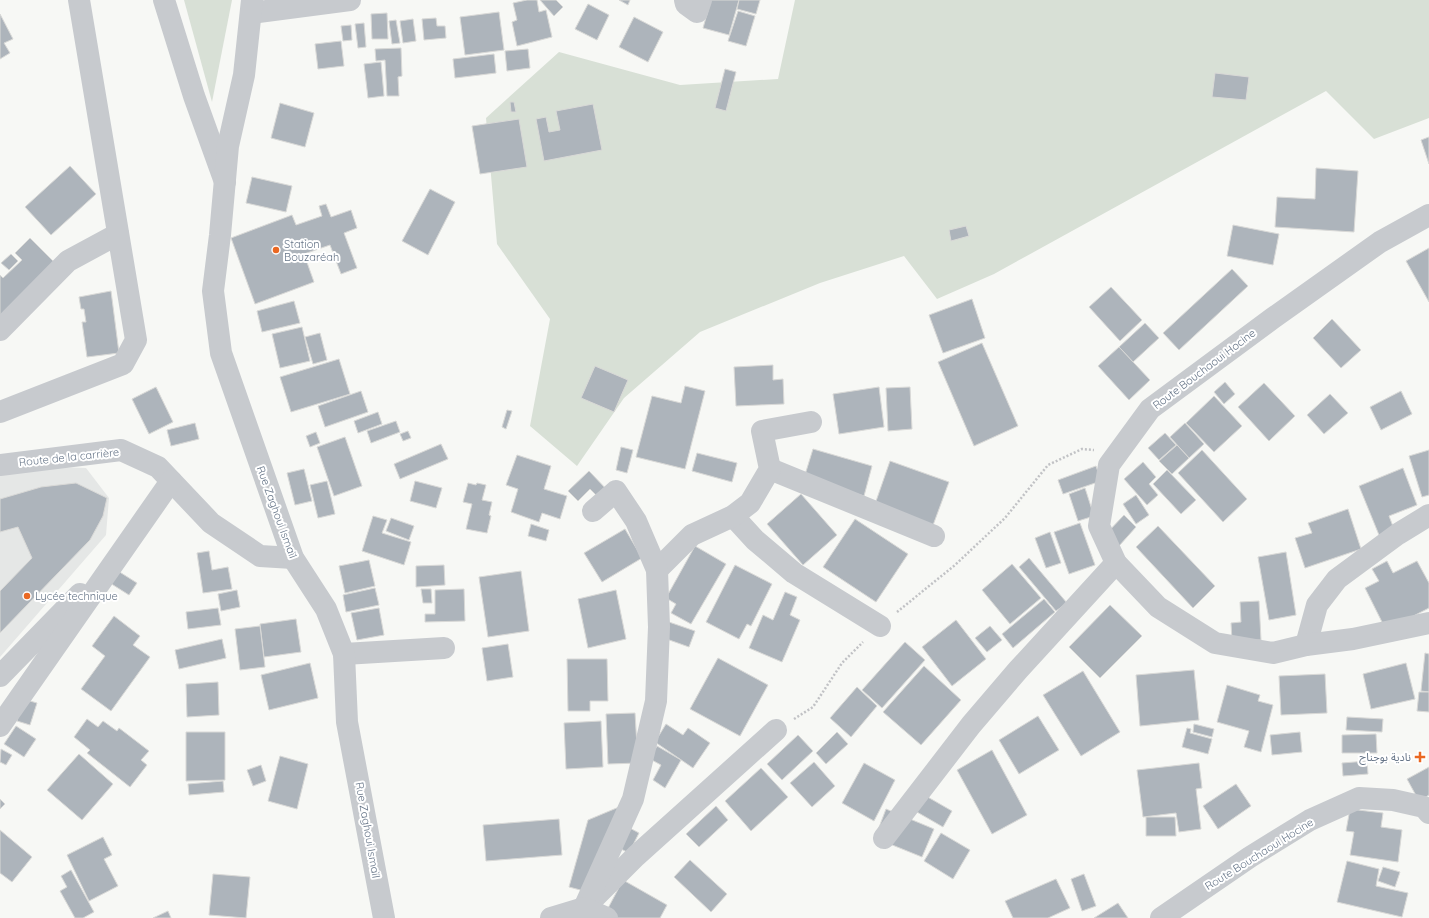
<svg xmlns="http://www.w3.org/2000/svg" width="1429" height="918" font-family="Quicksand,'Noto Sans Arabic',sans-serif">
<rect width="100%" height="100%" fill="#f7f8f5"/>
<polygon fill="#e5e7e6" points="3,465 86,468 109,498 106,535 0,657 0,466"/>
<g fill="#d8e0d6">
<polygon points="184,0 232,0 212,102"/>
<polygon points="795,0 1429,0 1429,118 1374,139 1326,91 994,274 937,299 904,256 820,283 700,332 624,398 577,466 530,426 550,319 497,244 486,118 559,52 680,85 778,79"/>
</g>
<g fill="#adb4bb" stroke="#d9d9d7">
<polygon points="527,0 537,0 539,12 546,10 552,37 517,46 512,22 517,20 513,3"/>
<polygon points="540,0 556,0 563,7 554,16"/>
<polygon points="619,0 630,0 628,5"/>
<polygon points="711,0 739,0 729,35 703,28"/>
<polygon points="739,0 760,0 756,14 737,9"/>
<polygon points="588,4 609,15 597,40 575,29"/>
<polygon points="738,11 755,16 746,46 728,41"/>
<polygon points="499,12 504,50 465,55 460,17"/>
<polygon points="387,13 388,39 372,39 371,14"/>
<polygon points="0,14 13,39 4,43 10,53 0,59"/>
<polygon points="634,17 663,32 648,62 619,47"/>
<polygon points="436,18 437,26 445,26 446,38 424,40 422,19"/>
<polygon points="413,19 416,41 403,43 400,21"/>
<polygon points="396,20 400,43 392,44 389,21"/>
<polygon points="364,23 366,47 358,48 355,24"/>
<polygon points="351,25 352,40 343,41 341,26"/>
<polygon points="341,41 344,66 318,69 315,44"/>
<polygon points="401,48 402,76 398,77 399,96 387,96 385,60 376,61 375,49"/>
<polygon points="528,49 530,68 507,71 505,51"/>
<polygon points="494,54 496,73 455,78 453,59"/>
<polygon points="381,62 384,96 368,98 364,64"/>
<polygon points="725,69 736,72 726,111 715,108"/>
<polygon points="1215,73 1249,77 1246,100 1212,97"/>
<polygon points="510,102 514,102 516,112 511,112"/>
<polygon points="280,103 314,113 305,147 271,138"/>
<polygon points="593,104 602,150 544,161 536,119 546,117 549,132 560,130 556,111"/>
<polygon points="519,119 527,167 480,174 472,126"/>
<polygon points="1429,137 1429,164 1421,140"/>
<polygon points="70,166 96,194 51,235 25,207"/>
<polygon points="1316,168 1358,171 1354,232 1275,227 1277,197 1315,199"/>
<polygon points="252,177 292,186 286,212 246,203"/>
<polygon points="430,189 455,202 428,255 402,241"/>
<polygon points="326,204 331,217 351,210 357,228 344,233 357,268 341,274 330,245 304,254 314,282 255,304 231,238 292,215 296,225 322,216 319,206"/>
<polygon points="1233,225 1279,234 1273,265 1227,256"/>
<polygon points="966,226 969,236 951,241 949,230"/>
<polygon points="30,238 56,264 0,316 0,275 3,278 22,260 15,253"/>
<polygon points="1429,248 1429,302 1406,261"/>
<polygon points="11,254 18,261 9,270 1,263"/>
<polygon points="1232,269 1248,286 1179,350 1163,333"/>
<polygon points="1111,287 1142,320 1120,341 1089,307"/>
<polygon points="111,291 119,353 87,357 82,322 86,322 84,309 81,309 79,297"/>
<polygon points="972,299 985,338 943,353 929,315"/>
<polygon points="294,301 300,323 262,332 257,311"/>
<polygon points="1332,319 1361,350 1341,368 1313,338"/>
<polygon points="1145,323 1159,338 1133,362 1119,347"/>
<polygon points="302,327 310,361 280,368 272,334"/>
<polygon points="320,333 327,360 313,364 305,337"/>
<polygon points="982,343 1018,426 974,446 938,362"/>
<polygon points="1119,347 1150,380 1129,400 1098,366"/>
<polygon points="339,359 350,394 291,412 280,377"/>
<polygon points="773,365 773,380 783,379 784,404 736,406 734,367"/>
<polygon points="595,366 628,380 614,412 581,398"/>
<polygon points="1225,382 1235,394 1224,404 1214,392"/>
<polygon points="1264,383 1295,416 1269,441 1238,407"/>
<polygon points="685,386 705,391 685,469 636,457 652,396 681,403"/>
<polygon points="156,387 173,422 149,434 132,399"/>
<polygon points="879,387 884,427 839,434 833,394"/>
<polygon points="910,387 912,429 888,431 886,388"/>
<polygon points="361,391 368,412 325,427 318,406"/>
<polygon points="1401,391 1412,414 1381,430 1370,407"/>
<polygon points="1330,394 1348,413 1324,434 1307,415"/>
<polygon points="1214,396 1242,426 1214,452 1186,423"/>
<polygon points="507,410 512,411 506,429 502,427"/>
<polygon points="378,412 382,424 358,433 354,421"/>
<polygon points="396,421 400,432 371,443 367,431"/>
<polygon points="195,423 199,439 171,446 167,430"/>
<polygon points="1185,423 1204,444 1189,458 1170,437"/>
<polygon points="408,431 411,438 403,441 400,434"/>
<polygon points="316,432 320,443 310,447 306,436"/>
<polygon points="1165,433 1176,445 1159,460 1148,448"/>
<polygon points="345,437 362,486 334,496 317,447"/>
<polygon points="441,444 448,459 400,479 394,464"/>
<polygon points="1177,445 1189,458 1172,474 1159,461"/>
<polygon points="621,447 633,450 627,473 616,470"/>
<polygon points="813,449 872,466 864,496 804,478"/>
<polygon points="1202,450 1247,499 1223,522 1178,473"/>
<polygon points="1429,450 1429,495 1422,497 1409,456"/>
<polygon points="697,453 737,463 732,482 692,471"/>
<polygon points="517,455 551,466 544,489 567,496 560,519 542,513 539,522 511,512 518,489 506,485"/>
<polygon points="890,461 949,482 932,528 874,507"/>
<polygon points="1143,462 1156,477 1149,484 1158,495 1147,505 1124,479"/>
<polygon points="1096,466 1101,481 1063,494 1058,480"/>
<polygon points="1403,468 1417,505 1389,516 1394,529 1379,535 1359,486"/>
<polygon points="304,469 312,501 295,505 287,473"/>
<polygon points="1167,470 1196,500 1181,514 1153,484"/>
<polygon points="589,471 609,492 601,500 590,489 578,501 568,491"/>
<polygon points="327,481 335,514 318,518 310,485"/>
<polygon points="415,481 442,488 436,508 410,501"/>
<polygon points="76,483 107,498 103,516 90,540 0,633 0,591 32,558 18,527 0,532 0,499 41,487"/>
<polygon points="468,483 476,485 477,483 486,485 482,500 492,502 489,515 491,516 487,533 466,529 472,504 463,502"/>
<polygon points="1085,488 1094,516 1078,521 1069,494"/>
<polygon points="801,494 837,535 803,565 767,524"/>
<polygon points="1136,495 1149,515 1136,524 1123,504"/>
<polygon points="1348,509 1361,549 1305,568 1295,538 1312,533 1308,523"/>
<polygon points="1124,515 1136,527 1119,546 1106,534"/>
<polygon points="373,516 387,520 382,533 411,542 404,565 362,551"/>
<polygon points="391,518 414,526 409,540 386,531"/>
<polygon points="855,519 908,554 876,602 823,567"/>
<polygon points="1080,523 1095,565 1069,574 1054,532"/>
<polygon points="531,524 549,530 546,541 528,536"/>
<polygon points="1158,526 1215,586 1193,608 1136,547"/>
<polygon points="625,529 642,558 602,582 584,553"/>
<polygon points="1050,532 1061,563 1046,568 1035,538"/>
<polygon points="695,546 726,564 691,624 671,613 676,604 666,598"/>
<polygon points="209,551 212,570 228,567 232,589 203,593 197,553"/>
<polygon points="1286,552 1296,615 1269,620 1258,557"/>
<polygon points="1029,558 1067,603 1056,611 1019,567"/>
<polygon points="369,560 375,586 345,593 339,566"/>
<polygon points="1387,561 1393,573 1417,561 1429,583 1429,608 1386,630 1365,588 1379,581 1372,569"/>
<polygon points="1012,564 1041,598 1010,624 982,590"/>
<polygon points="444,565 445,585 416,587 416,566"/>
<polygon points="735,565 772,584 751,626 747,624 739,639 706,622"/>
<polygon points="118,571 137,583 129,595 110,583"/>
<polygon points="521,571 529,631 488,637 479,577"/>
<polygon points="375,588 379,605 346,612 343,595"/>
<polygon points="421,589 431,589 432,603 423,603"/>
<polygon points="464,589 465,621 425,622 425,614 435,614 435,590"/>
<polygon points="237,590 240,607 221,611 218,594"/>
<polygon points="616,590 626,639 588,648 578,599"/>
<polygon points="785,592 797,597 790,615 800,620 782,662 749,648 763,615 773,620"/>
<polygon points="1044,599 1055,612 1013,648 1002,634"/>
<polygon points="1259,601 1261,640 1232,641 1231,623 1241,622 1240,602"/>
<polygon points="1110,605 1142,636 1100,678 1069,647"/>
<polygon points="218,608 221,625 188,629 186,612"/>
<polygon points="379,608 384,635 357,640 351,613"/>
<polygon points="114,616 140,636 133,645 150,657 111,711 81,689 105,656 92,646"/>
<polygon points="296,619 301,652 264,657 260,624"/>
<polygon points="956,620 986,659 952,686 922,647"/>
<polygon points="666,621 695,631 689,647 661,637"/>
<polygon points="260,626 265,667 240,670 235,629"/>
<polygon points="990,626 1002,640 987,652 975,638"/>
<polygon points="222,639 226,658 179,669 175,650"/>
<polygon points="905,642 925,660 882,708 862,690"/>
<polygon points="508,644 513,677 487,681 482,648"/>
<polygon points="1425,653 1429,654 1429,692 1421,691"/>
<polygon points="718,658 768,685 740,736 690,709"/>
<polygon points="567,659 607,659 608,701 590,701 590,711 568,711"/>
<polygon points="310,663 318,698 269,710 261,675"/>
<polygon points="1406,663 1415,699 1371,709 1363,674"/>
<polygon points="924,666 961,700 921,745 883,712"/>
<polygon points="1194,670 1199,720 1140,726 1136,675"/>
<polygon points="1083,671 1120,732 1081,756 1043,695"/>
<polygon points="1325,674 1327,713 1281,715 1279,676"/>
<polygon points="218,682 219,715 187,717 186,684"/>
<polygon points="1227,685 1260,695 1258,701 1273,705 1261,752 1244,747 1249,731 1217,722"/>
<polygon points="857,687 877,706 851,737 830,718"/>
<polygon points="1419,692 1429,692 1429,712 1417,711"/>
<polygon points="23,699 37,703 30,725 17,721"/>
<polygon points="635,713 638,763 608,764 606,714"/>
<polygon points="1038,716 1059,750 1019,774 999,740"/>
<polygon points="1347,717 1383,719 1382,732 1346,730"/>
<polygon points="87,719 98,727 103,721 117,731 119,728 149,751 141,760 147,765 130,787 87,753 90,750 74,737"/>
<polygon points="601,721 603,767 566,769 564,723"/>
<polygon points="666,724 683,735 688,728 710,743 693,768 655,742"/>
<polygon points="1194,724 1214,729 1212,737 1193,732"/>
<polygon points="16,726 36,739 24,757 4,744"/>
<polygon points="1187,728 1191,729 1190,733 1212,739 1208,754 1182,747"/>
<polygon points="186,732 225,732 225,780 186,781"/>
<polygon points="837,732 848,744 826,764 816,753"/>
<polygon points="1300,732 1302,752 1272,755 1270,735"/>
<polygon points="1376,734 1377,753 1342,753 1342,735"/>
<polygon points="798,735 813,751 782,780 767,764"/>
<polygon points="657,746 681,760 665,788 653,780 661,765 650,759"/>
<polygon points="1,749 12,755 6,765 0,762"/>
<polygon points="992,750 1027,815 992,834 957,770"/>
<polygon points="79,754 113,784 82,820 47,790"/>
<polygon points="280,756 308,764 297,809 268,801"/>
<polygon points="1367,761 1368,774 1343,776 1342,763"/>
<polygon points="814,762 835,786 812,807 790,783"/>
<polygon points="864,763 895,780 874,821 842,803"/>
<polygon points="1199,763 1202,788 1196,789 1201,829 1179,832 1176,813 1143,817 1137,770"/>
<polygon points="261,765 266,781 253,786 247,770"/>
<polygon points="1429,767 1429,795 1419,801 1407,779"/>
<polygon points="761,768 788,797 751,831 725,801"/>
<polygon points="223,781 224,792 189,795 188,784"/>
<polygon points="1236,784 1251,806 1218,829 1203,806"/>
<polygon points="912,788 952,811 943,827 903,804"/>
<polygon points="0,799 5,804 0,809"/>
<polygon points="631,802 588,892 569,887 588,820"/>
<polygon points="716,806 728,820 699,847 686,834"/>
<polygon points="886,809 934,829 922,857 875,838"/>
<polygon points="1350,809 1383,813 1381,827 1402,830 1398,862 1350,855 1354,832 1346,831"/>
<polygon points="1146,817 1175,817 1176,836 1146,836"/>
<polygon points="559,819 562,855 486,861 483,825"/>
<polygon points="626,826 639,833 629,853 615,846"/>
<polygon points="0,830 32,857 12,882 0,873"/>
<polygon points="941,833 970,850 953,879 924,861"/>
<polygon points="103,837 112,855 104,859 118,886 89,901 67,855"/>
<polygon points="690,860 727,894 711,912 674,877"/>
<polygon points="1347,861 1379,869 1376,886 1408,893 1402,917 1337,902"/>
<polygon points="1383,867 1400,872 1395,887 1378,881"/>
<polygon points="71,870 94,912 83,918 75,918 60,891 67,887 61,876"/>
<polygon points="213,874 250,877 246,918 209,915"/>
<polygon points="1084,874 1096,906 1082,911 1071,879"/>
<polygon points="1056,879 1070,908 1048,918 1013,918 1005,901"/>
<polygon points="623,880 667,905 660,918 617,918 606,912"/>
<polygon points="1118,903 1128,918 1094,918"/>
<polygon points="168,911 171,918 153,918"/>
</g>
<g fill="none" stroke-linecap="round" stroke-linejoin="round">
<g stroke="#c1c2c5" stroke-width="2.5" stroke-dasharray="2 2" stroke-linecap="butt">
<polyline points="897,612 955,565 1005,518 1048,465 1082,449 1094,450"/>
<polyline points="794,719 813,707 842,663 863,642"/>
</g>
<g stroke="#c7cace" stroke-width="22">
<polyline points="164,0 194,96 225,182"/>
<polyline points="685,0 686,4 697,12 701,0"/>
<polyline points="251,13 350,0"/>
<polyline points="0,330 68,261 118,234"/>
<polyline points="0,412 123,364 136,340 79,0"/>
<polyline points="0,465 121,450 158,467 211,523 260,556 293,558"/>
<polyline points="770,469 934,536"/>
<polyline points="733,516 755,540 794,573 880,626"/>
<polyline points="657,570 692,535 733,516 750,503 770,469 762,431 811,422"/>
<polyline points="1306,645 1317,605 1337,579 1398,534 1429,515"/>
<polyline points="344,654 444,648"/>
<polyline points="0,676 80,594"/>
<polyline points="0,726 171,481"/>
<polyline points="884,838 971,725 1018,670 1116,563"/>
<polyline points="593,899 636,856 776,730"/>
<polyline points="584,908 633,799 656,701 659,627 657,570 636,521 616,491 593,511"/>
</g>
<g stroke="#c7cace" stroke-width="22">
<polyline points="252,0 244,75 228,146 220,235 213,291 221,353 293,558 326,609 344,654 347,722 384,918"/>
<polyline points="1429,215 1380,242 1273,318 1150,409 1109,465 1099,526 1116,563 1158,607 1215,643 1273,653 1306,645 1353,639 1429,623"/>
<polyline points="551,918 584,908 607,918"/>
<polyline points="1161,918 1250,857 1310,820 1359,798 1393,800 1424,807 1429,813"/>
</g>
</g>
<g fill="#ea6822" stroke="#fff" stroke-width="1.5">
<circle cx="276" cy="250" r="4"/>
<circle cx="27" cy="596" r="4"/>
<path d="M1418 751h4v4h4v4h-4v4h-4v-4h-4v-4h4z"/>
</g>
<g text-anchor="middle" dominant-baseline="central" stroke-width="4" stroke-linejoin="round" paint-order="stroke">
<g font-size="11" fill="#657487" stroke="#fff" text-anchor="start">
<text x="284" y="244">Station<tspan x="284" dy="13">Bouzaréah</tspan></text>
<text x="35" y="596">Lycée technique</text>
<text x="1411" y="757" text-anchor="end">نادية بوجناح</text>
</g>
<g font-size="11" fill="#657487" stroke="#fff">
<text transform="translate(1204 369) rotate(-37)">Route Bouchaoui Hocine</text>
<text transform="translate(69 457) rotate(-6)">Route de la carrière</text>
<text transform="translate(277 512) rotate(70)">Rue Zaghoui Ismaïl</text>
<text transform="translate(368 830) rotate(80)">Rue Zaghoui Ismaïl</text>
<text transform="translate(1259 854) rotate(-32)">Route Bouchaoui Hocine</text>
</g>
</g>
</svg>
